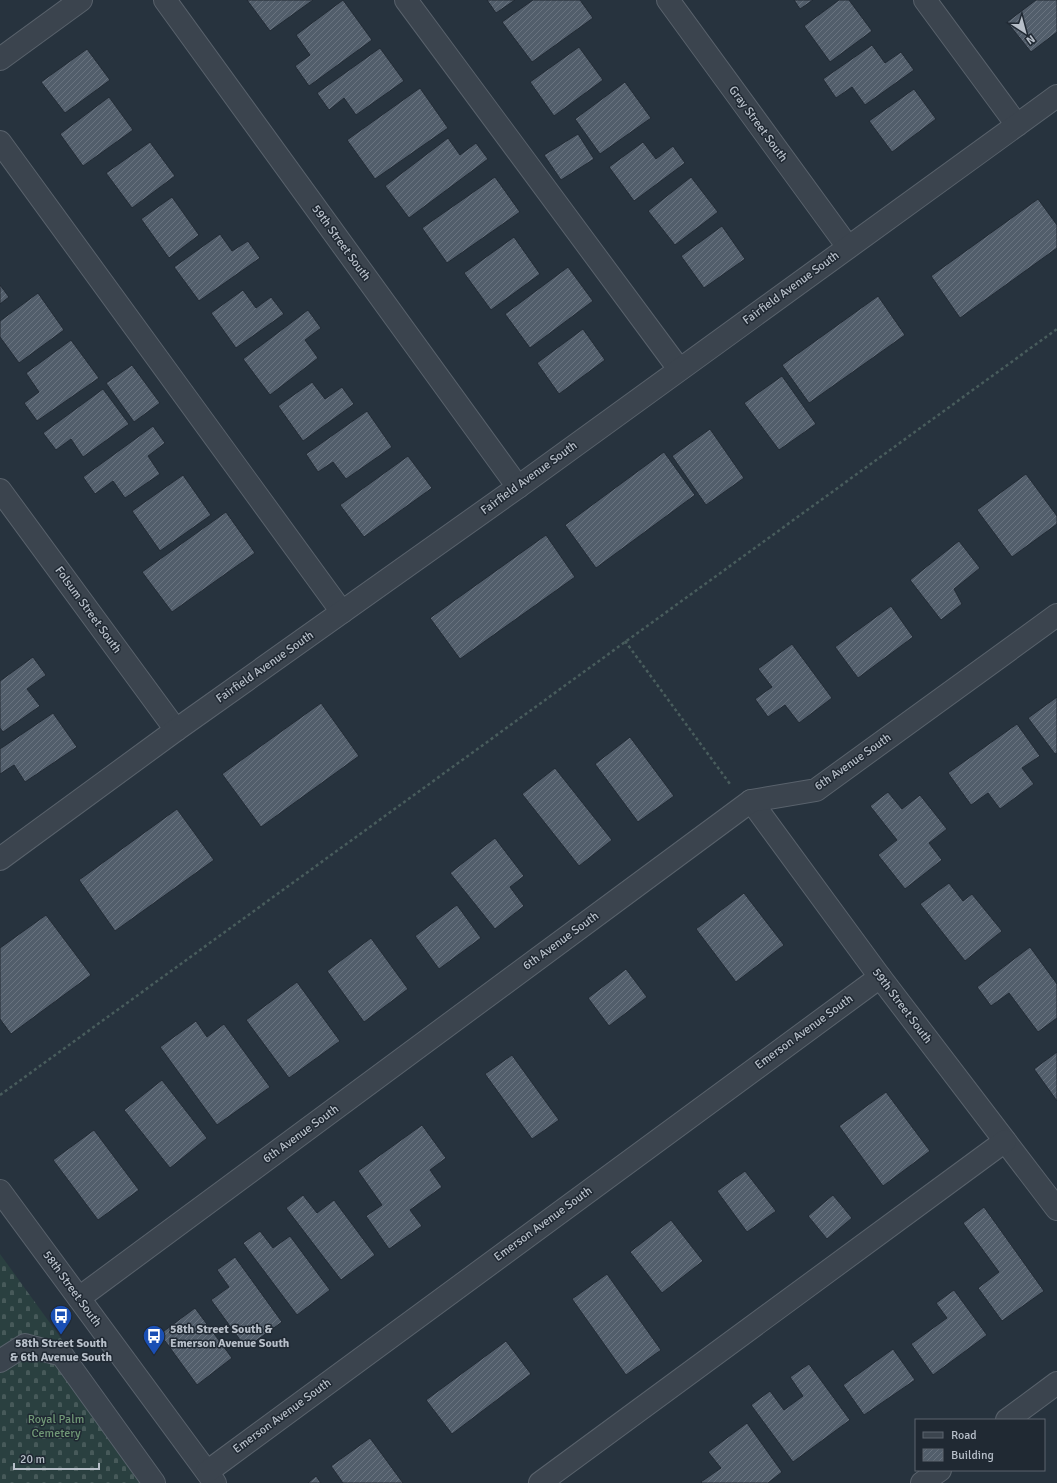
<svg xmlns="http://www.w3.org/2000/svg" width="1057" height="1483" font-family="Signika,sans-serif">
<defs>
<pattern id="cemetery-stones" width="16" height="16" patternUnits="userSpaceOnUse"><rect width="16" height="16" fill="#2a4040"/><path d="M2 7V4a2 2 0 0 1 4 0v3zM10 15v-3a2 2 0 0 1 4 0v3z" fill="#475a5a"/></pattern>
<pattern id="building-hatch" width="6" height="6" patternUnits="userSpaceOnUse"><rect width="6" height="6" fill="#525e6b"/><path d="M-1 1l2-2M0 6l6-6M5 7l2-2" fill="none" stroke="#69737f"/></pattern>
</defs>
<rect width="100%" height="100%" fill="#27333e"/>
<polygon fill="url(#cemetery-stones)" points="0,1254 166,1483 0,1483"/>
<g fill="url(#building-hatch)" stroke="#222b35">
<polygon points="247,0 313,0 270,31"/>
<polygon points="343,0 372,40 309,86 295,66 310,55 296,35"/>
<polygon points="487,0 515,0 496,13"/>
<polygon points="533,0 580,0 593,18 532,62 502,22"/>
<polygon points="794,0 813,0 800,9"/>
<polygon points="839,0 849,0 872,31 830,62 804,26"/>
<polygon points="1036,0 1057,0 1057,32 1031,52 1007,22"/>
<polygon points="872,45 885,63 901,52 914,70 865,105 852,87 836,98 823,79"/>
<polygon points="579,47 603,80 554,116 530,82"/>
<polygon points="380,48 404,81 356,115 344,98 329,110 317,93"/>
<polygon points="87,49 110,80 65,113 41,82"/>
<polygon points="625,82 651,118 600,154 575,119"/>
<polygon points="420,88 448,128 375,179 347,140"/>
<polygon points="914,89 936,119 892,152 869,121"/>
<polygon points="109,97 133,130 83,166 60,134"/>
<polygon points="578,134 594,159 561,180 544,155"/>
<polygon points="448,138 460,155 476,143 488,159 409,218 385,186"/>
<polygon points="150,142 175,176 132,208 106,173"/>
<polygon points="643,142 656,159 673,146 685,163 634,201 609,167"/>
<polygon points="495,177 520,212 447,263 422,228"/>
<polygon points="691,177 718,212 675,245 648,211"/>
<polygon points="172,197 199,235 169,258 141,219"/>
<polygon points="1038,199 1057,225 1057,248 960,318 931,276"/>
<polygon points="722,226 745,259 704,288 681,256"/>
<polygon points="220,234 232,251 248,241 260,258 199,301 174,267"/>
<polygon points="514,237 540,274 491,310 464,273"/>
<polygon points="568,267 593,301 530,348 505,314"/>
<polygon points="0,285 9,297 0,304"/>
<polygon points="243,290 256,308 271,297 284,314 236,348 211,313"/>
<polygon points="38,293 64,330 19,363 0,337 0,321"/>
<polygon points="878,296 905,335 809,403 782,365"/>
<polygon points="308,310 321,328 305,340 318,358 270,395 243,359"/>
<polygon points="583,329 605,360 559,394 537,363"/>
<polygon points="71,340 99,378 37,421 24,403 39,392 26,373"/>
<polygon points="132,365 160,403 134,422 106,383"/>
<polygon points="782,376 816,424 779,450 744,403"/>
<polygon points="312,382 325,399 342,387 354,404 303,441 278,406"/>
<polygon points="103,389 129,424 83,457 71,439 56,450 43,433"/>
<polygon points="367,411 392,447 346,479 333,462 318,472 306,454"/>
<polygon points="153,426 165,443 148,456 160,474 125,498 113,481 95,494 83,477"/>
<polygon points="710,429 744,478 706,505 672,456"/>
<polygon points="664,452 695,495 596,568 565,525"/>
<polygon points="408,456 432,488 364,537 340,505"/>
<polygon points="1026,474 1057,516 1057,524 1012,557 977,510"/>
<polygon points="183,475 211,515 160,551 132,511"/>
<polygon points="226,512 255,553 172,612 142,572"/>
<polygon points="546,535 575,577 460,659 430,618"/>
<polygon points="959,541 980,568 954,589 962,604 941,620 910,580"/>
<polygon points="891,606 913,637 858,678 835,647"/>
<polygon points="792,644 832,698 799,723 785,705 768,717 755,699 772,687 758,669"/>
<polygon points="33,657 46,675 27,689 40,706 3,732 0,728 0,681"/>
<polygon points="1057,697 1057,753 1055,754 1028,718"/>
<polygon points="321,703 359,756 261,827 222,774"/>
<polygon points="53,713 77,747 25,782 14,765 0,774 0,749"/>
<polygon points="1017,724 1040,756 1022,768 1034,784 1000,809 988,793 971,805 948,773"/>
<polygon points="630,737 674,796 638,822 595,764"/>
<polygon points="555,768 612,840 579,866 522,794"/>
<polygon points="888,792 902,809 920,795 947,829 929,843 942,860 905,889 878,855 897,840 870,806"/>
<polygon points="177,809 214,860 115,931 79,880"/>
<polygon points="495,838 524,876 510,887 524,906 495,929 450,873"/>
<polygon points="949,883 963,901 972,894 1002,931 965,961 920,904"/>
<polygon points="744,893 784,945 736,982 696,929"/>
<polygon points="457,905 481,938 439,969 415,936"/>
<polygon points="46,915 91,975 11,1034 0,1019 0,948"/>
<polygon points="371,938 408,989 364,1022 327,971"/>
<polygon points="1030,947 1057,984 1057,1018 1038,1032 1009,993 991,1006 977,987"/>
<polygon points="626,969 647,997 609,1026 588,998"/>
<polygon points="297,982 340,1041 289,1078 246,1020"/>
<polygon points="196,1021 207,1037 224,1024 270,1087 217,1125 160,1047"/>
<polygon points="1057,1052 1057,1101 1034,1069"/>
<polygon points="512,1055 559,1120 532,1139 485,1074"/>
<polygon points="162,1080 207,1138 170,1168 124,1110"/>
<polygon points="886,1092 930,1151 883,1186 839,1126"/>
<polygon points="422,1125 446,1158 430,1170 442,1187 410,1210 422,1226 389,1249 366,1216 382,1205 358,1171"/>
<polygon points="94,1130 139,1190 98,1220 53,1160"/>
<polygon points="745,1171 776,1211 747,1232 717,1191"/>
<polygon points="303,1195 317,1213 334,1200 375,1255 341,1280 286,1208"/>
<polygon points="833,1195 852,1218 827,1239 808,1216"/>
<polygon points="984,1207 1044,1291 1002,1321 978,1288 999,1272 963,1223"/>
<polygon points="671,1220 703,1261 662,1293 630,1252"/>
<polygon points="260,1231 273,1248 290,1236 330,1290 297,1315 243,1243"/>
<polygon points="235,1257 282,1322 246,1348 211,1300 229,1287 217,1270"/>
<polygon points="607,1274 661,1350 626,1375 572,1299"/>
<polygon points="954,1290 987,1335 933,1375 911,1344 947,1318 936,1303"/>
<polygon points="195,1308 232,1358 197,1385 160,1334"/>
<polygon points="506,1341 531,1374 452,1434 426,1400"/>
<polygon points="893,1349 915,1380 864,1415 843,1385"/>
<polygon points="809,1364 850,1420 793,1462 751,1405 770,1391 784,1410 803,1396 790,1377"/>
<polygon points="747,1423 782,1472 768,1483 702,1483 701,1482 721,1468 708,1452"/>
<polygon points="370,1438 403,1483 343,1483 331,1466"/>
<polygon points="316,1476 321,1483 308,1483"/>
</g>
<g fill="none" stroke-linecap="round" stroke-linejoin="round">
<g stroke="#59626c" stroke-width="24">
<g id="minor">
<polyline points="165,0 518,487"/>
<polyline points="406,0 679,369"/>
<polyline points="668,0 848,247"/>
<polyline points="925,0 1017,125"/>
<polyline points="0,59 81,0"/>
<polyline points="0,142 342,612"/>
<polyline points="0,490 176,730"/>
<polyline points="751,801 880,977 1057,1209"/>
<polyline points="0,859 176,730 518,487 1057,96"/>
<polyline points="0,1191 215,1483"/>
<polyline points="79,1298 751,801 816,790 1057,615"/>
<polyline points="0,1361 25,1345 62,1355 154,1483"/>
<polyline points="1007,1420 1057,1383"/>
<polyline points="207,1472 880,977"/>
<polyline points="540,1483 1005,1141"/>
<polyline points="922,1483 940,1470"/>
</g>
</g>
<g stroke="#495d5d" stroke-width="2.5" stroke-dasharray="3 3" stroke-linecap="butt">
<polyline points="625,641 730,784"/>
<polyline points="0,1095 1057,329"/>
</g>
<use href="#minor" stroke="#3b444e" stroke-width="22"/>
</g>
<defs>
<g id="bus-pin" transform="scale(1.15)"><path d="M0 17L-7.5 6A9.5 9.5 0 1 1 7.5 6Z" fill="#1a4fb4" stroke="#202933"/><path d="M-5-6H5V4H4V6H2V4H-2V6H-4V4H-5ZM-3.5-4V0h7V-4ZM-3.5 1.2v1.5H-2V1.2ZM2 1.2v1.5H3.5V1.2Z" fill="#fff"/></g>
</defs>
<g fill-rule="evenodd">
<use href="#bus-pin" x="61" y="1316"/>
<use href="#bus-pin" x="154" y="1336"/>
</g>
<g text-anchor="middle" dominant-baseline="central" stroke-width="3" stroke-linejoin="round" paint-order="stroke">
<g font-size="12" fill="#b7bfc9" stroke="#202933">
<text transform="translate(758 124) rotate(54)">Gray Street South</text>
<text transform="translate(341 243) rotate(54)">59th Street South</text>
<text transform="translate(791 288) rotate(-36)">Fairfield Avenue South</text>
<text transform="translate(529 478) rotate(-36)">Fairfield Avenue South</text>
<text transform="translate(88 610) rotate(54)">Folsum Street South</text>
<text transform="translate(265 667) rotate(-35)">Fairfield Avenue South</text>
<text transform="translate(853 762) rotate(-35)">6th Avenue South</text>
<text transform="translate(561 941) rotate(-36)">6th Avenue South</text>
<text transform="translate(902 1006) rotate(53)">59th Street South</text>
<text transform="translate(804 1032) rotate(-36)">Emerson Avenue South</text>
<text transform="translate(301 1134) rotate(-36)">6th Avenue South</text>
<text transform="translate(543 1224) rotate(-36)">Emerson Avenue South</text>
<text transform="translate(72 1289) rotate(54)">58th Street South</text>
<text transform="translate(282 1416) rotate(-36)">Emerson Avenue South</text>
</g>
<g font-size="12" font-weight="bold" fill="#b7bfc9" stroke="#202933" text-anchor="start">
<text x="170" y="1329">58th Street South &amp;<tspan x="170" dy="14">Emerson Avenue South</tspan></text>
<text x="61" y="1343" text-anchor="middle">58th Street South<tspan x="61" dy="14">&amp; 6th Avenue South</tspan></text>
</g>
<g font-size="12" fill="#709876" stroke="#202933">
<text x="56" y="1419">Royal Palm<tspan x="56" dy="14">Cemetery</tspan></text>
</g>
</g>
<rect x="915" y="1419" width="130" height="52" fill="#202933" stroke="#5c656f"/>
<rect x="923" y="1432" width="20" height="6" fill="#3b444e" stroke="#5c656f"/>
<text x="951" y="1439" font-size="12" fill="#b7bfc9">Road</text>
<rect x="923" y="1449" width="20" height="12" fill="url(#building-hatch)" stroke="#5c656f"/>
<text x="951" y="1459" font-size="12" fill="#b7bfc9">Building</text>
<g transform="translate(1025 32) rotate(144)" stroke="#202933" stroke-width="3" paint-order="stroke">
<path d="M0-3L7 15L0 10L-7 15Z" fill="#b7bfc9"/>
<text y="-6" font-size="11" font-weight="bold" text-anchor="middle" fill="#b7bfc9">N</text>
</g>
<path d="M14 1463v6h85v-6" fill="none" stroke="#b7bfc9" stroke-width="2"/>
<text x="20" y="1463" font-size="12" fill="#b7bfc9" stroke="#202933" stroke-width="3" paint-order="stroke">20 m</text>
</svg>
